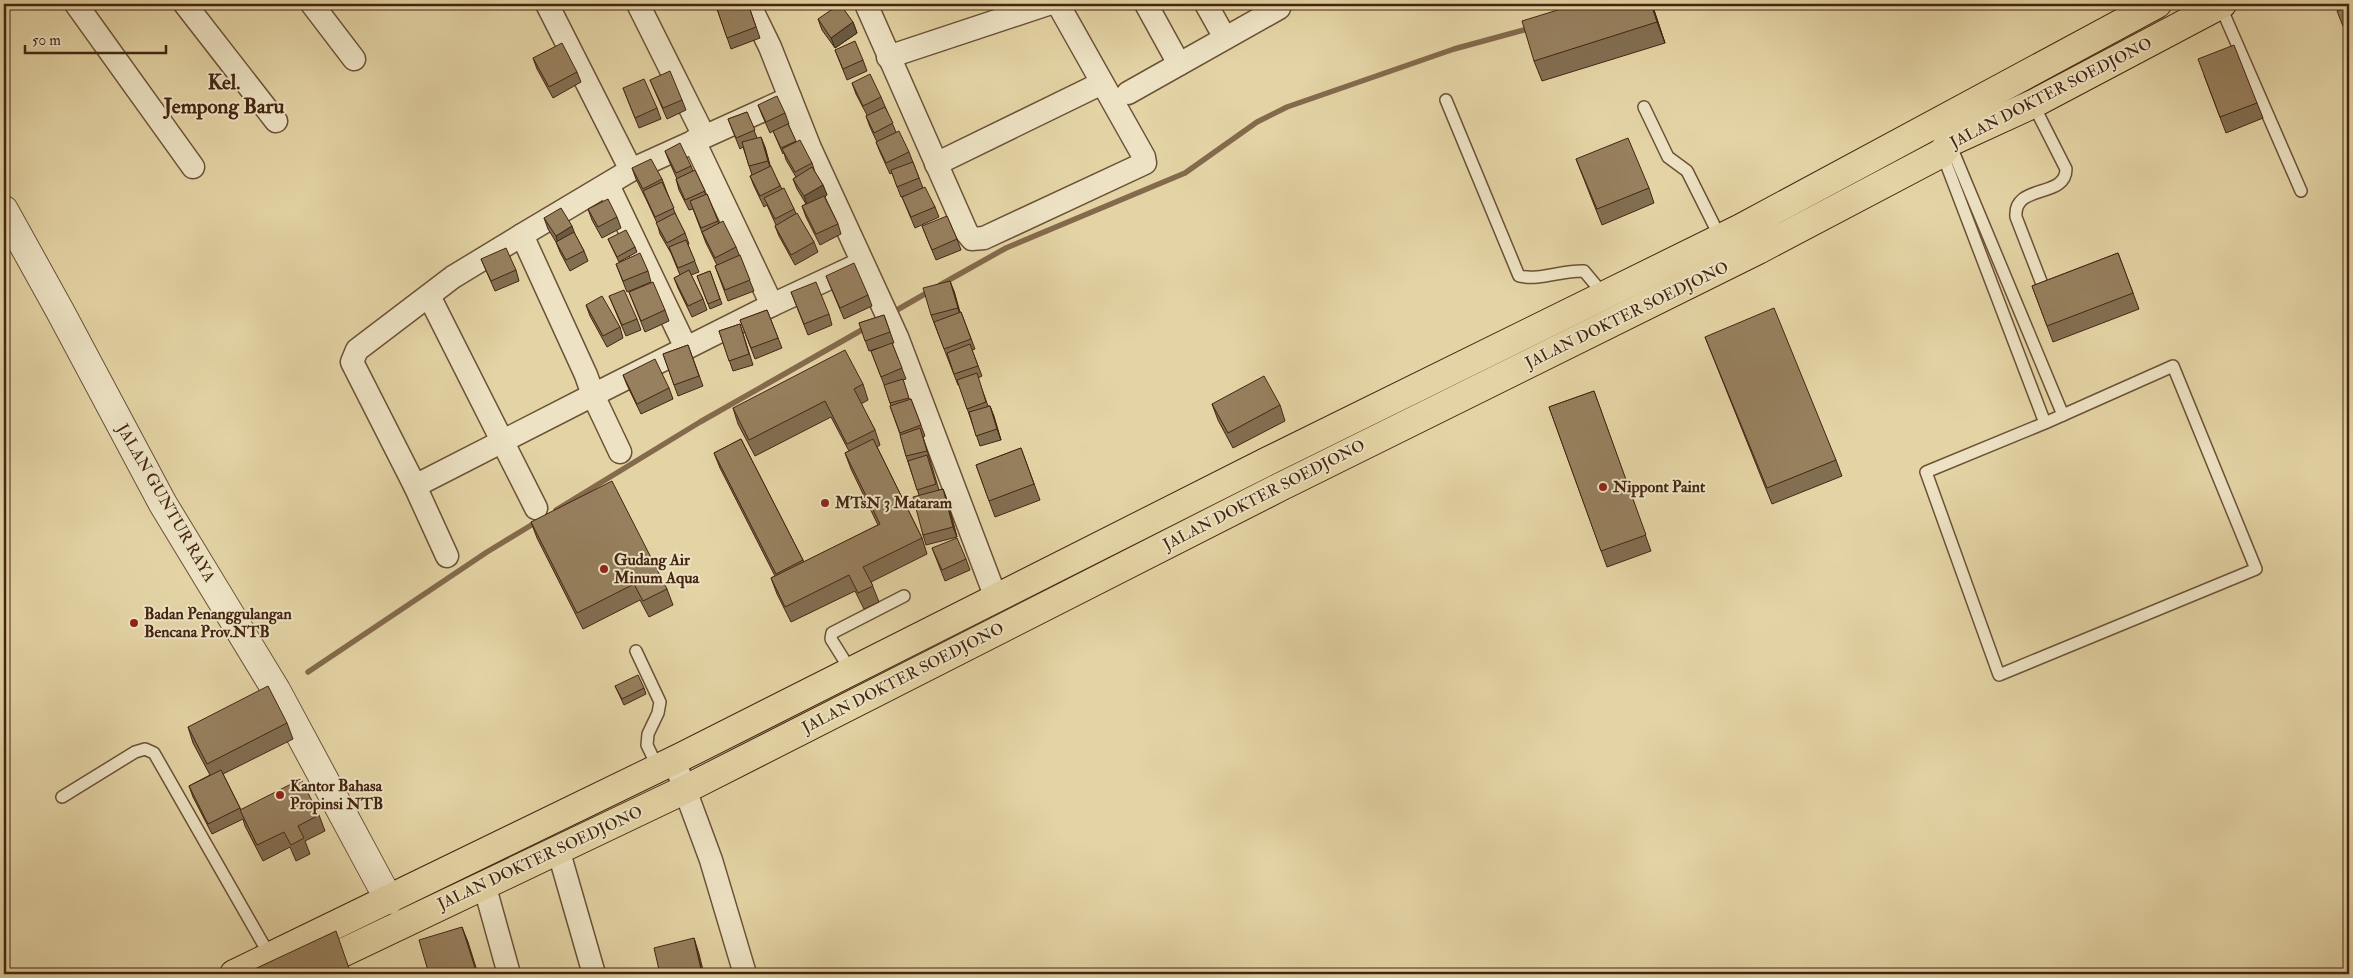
<svg xmlns="http://www.w3.org/2000/svg" width="2353" height="978" font-family="'IM FELL Double Pica',serif">
<rect width="100%" height="100%" fill="#e4d4a5"/>
<filter id="stains"><feTurbulence type="fractalNoise" baseFrequency=".004" numOctaves="4"/><feColorMatrix values="0 0 0 0 .2 0 0 0 0 .09 0 0 0 0 .02 0 0 0 .5 -.17"/></filter>
<radialGradient id="worn" r=".72"><stop offset=".6" stop-color="#630" stop-opacity="0"/><stop offset="1" stop-color="#630" stop-opacity=".3"/></radialGradient>
<g fill="none" stroke-linecap="round" stroke-linejoin="round">
<g stroke="#846a4c" stroke-width="5.5">
<polyline points="940,285 1006,248 1185,173 1257,122 1287,107 1454,49 1531,28"/>
<polyline points="890,314 930,291"/>
<polyline points="556,510 700,422 867,327"/>
<polyline points="308,672 487,552 538,521"/>
</g>
<g stroke="#6c5137" stroke-width="14">
<g id="service">
<polyline points="2220,5 2301,191"/>
<path d="M1446,100L1519,276C1540,281 1562,270 1584,271L1604,295"/>
<path d="M2033,104L2066,169C2066,199 2013,183 2016,217L2042,284"/>
<polyline points="1644,107 1668,157 1687,171 1720,237"/>
<polyline points="1950,144 2063,415"/>
<polyline points="1942,153 2045,423 1926,472 1999,675 2256,569 2173,366 2045,423"/>
<polyline points="636,651 660,702 658,713 648,734 647,745 658,768"/>
<polyline points="851,671 831,639 832,633 904,596"/>
<polyline points="62,797 135,752 145,749 154,753 270,956"/>
</g>
</g>
<g stroke="#6c5137" stroke-width="25">
<g id="minor">
<polyline points="76,4 193,167"/>
<polyline points="185,4 276,121"/>
<polyline points="312,4 354,59"/>
<polyline points="547,4 631,170"/>
<polyline points="638,4 704,136"/>
<polyline points="749,4 770,47 810,148 897,337 996,598"/>
<polyline points="866,4 967,233 972,239 984,238 1145,163 1144,157 1058,4"/>
<polyline points="1146,4 1179,64"/>
<polyline points="1206,4 1225,38"/>
<polyline points="888,57 1048,4"/>
<polyline points="1128,93 1279,8"/>
<polyline points="790,98 631,170 522,235 527,246 586,375 593,395 772,305 862,263"/>
<polyline points="694,141 772,305"/>
<polyline points="936,164 1102,83"/>
<polyline points="608,185 686,348"/>
<polyline points="522,235 453,277 357,350 352,362 415,486 593,395 620,452"/>
<polyline points="429,296 536,508"/>
<polyline points="415,486 447,556"/>
<polyline points="674,760 711,860 745,974"/>
<polyline points="558,849 594,974"/>
<polyline points="484,884 509,974"/>
</g>
</g>
<g stroke="#6c5137" stroke-width="30">
<polyline id="tertiary" points="4,210 60,311 163,504 276,690 389,900"/>
</g>
<g stroke="#442512" stroke-width="30">
<g id="trunk">
<polyline points="234,974 681,757 1268,461 1741,228 2157,4"/>
<polyline points="298,974 686,789 1280,487 1758,250 1942,153 1950,142 2033,104 2222,4"/>
</g>
</g>
<use href="#service" stroke="#ede3c4" stroke-width="11"/>
<use href="#minor" stroke="#ede3c4" stroke-width="22"/>
<use href="#tertiary" stroke="#ede3c4" stroke-width="28"/>
<use href="#trunk" stroke="#e4d4a5" stroke-width="28"/>
</g>
<g fill="#826e51" stroke="#442512">
<polygon points="748,4 760,38 731,49 716,6"/>
<polygon points="1652,4 1665,43 1542,81 1534,61"/>
<polygon points="818,19 853,22 857,33 835,48 822,30"/>
<polygon points="835,50 863,60 867,71 847,80"/>
<polygon points="533,58 577,72 581,82 553,98 537,69"/>
<polygon points="2204,75 2257,103 2263,118 2226,133"/>
<polygon points="650,80 682,100 686,110 667,119"/>
<polygon points="852,83 881,97 896,132 909,152 923,188 935,207 939,217 915,228 902,197 905,196 901,197 892,173 890,174 880,152 876,142 877,142 870,127 866,116 867,115 856,94"/>
<polygon points="623,88 657,108 661,119 639,128"/>
<polygon points="758,105 785,113 789,124 788,124 796,142 812,163 815,172 823,185 827,195 825,197 838,224 841,234 820,245 806,217 802,206 806,204 797,189 793,179 796,177 786,160 784,153 783,154 773,131 770,133 762,115"/>
<polygon points="747,112 757,138 765,147 770,166 782,189 794,209 796,214 814,242 818,252 795,265 779,236 775,226 776,225 767,205 764,207 754,186 750,176 752,175 743,147 740,149 728,119"/>
<polygon points="665,151 691,166 693,171 706,195 707,194 719,224 736,247 754,291 728,301 715,266 717,265 706,243 693,209 689,210 679,190 676,179 677,179 669,161"/>
<polygon points="1576,159 1649,188 1654,203 1602,225"/>
<polygon points="632,168 662,179 677,218 685,233 689,244 688,245 699,272 691,275 703,299 707,310 692,317 678,288 674,278 680,275 671,253 660,234 657,223 646,199 636,179"/>
<polygon points="588,209 617,217 621,228 602,238 592,220"/>
<polygon points="544,218 576,236 584,251 588,261 570,271 560,252 556,242 548,229"/>
<polygon points="922,226 957,239 961,250 936,260"/>
<polygon points="608,239 635,247 637,252 619,262"/>
<polygon points="2118,253 2139,309 2053,342 2032,286"/>
<polygon points="481,259 516,270 519,281 495,291"/>
<polygon points="616,264 648,271 651,282 627,292"/>
<polygon points="710,271 722,304 710,309 697,276"/>
<polygon points="826,276 868,295 872,306 844,319"/>
<polygon points="954,291 960,312 961,312 975,349 972,350 982,376 978,378 988,406 990,406 1001,440 980,446 959,385 958,385 931,315"/>
<polygon points="629,292 665,310 669,321 645,332"/>
<polygon points="791,292 829,314 832,325 808,335"/>
<polygon points="609,296 637,319 641,330 626,336"/>
<polygon points="586,305 620,327 623,338 607,347 590,316"/>
<polygon points="767,310 782,348 755,359 740,320"/>
<polygon points="884,315 894,343 892,343 906,379 903,380 909,399 911,399 925,436 923,437 939,490 943,489 947,500 957,537 926,545 923,535 919,495 906,456 900,434 890,406 891,406 885,387 871,351 879,348 869,351 859,323"/>
<polygon points="740,324 753,365 733,371 719,331"/>
<polygon points="1705,337 1836,460 1842,476 1772,504"/>
<polygon points="688,345 703,386 678,396 663,354"/>
<polygon points="623,375 669,388 673,399 641,414 627,385"/>
<polygon points="863,384 868,400 861,404 875,430 880,445 877,447 922,538 927,554 871,582 879,602 864,609 855,591 791,622 777,594 771,578 775,576 720,468 714,453 741,439 804,562 878,525 851,469 845,453 849,451 831,417 755,456 738,424 733,408"/>
<polygon points="1594,391 1651,551 1607,567 1549,407"/>
<polygon points="1212,404 1280,405 1285,421 1233,448 1218,420"/>
<polygon points="1021,448 1040,500 995,517 976,465"/>
<polygon points="531,522 667,589 673,605 649,617 640,600 583,629 537,538"/>
<polygon points="932,548 966,559 970,570 945,581"/>
<polygon points="615,686 644,688 646,694 624,705"/>
<polygon points="287,723 293,739 223,774 241,810 319,815 325,831 305,841 310,854 296,861 290,847 263,861 245,826 243,819 212,834 193,797 189,786 210,775 193,743 188,727"/>
</g>
<g fill="#6a5a42" stroke="#442512">
<polygon points="1651,4 1652,4 1665,43 1657,22"/>
<polygon points="853,22 857,33 835,48 831,38"/>
<polygon points="761,137 765,147 772,172 768,161"/>
<polygon points="823,185 827,195 808,207 804,196"/>
<polygon points="572,226 576,237 559,247 556,236"/>
<polygon points="950,281 954,291 961,318 958,308"/>
<polygon points="990,406 994,416 1001,440 997,429"/>
<polygon points="943,489 947,500 957,537 953,527"/>
<polygon points="462,927 468,942 478,974 477,974"/>
<polygon points="694,938 699,954 704,974 702,974"/>
</g>
<g fill="#97805e" stroke="#442512">
<polygon points="721,4 748,4 756,27 727,38 716,6"/>
<polygon points="840,4 853,22 831,38 818,19"/>
<polygon points="1577,4 1651,4 1657,22 1534,61 1522,21"/>
<polygon points="2349,7 2349,41 2337,11"/>
<polygon points="855,41 863,60 843,69 835,50"/>
<polygon points="562,43 577,72 549,87 533,58"/>
<polygon points="2234,45 2257,103 2220,117 2198,59"/>
<polygon points="670,71 682,100 663,108 650,80"/>
<polygon points="870,74 881,97 863,106 852,83"/>
<polygon points="644,79 657,108 635,118 623,88"/>
<polygon points="777,96 785,113 766,122 758,105"/>
<polygon points="885,107 893,123 874,133 866,116"/>
<polygon points="747,112 755,130 736,138 728,119"/>
<polygon points="788,124 796,141 781,148 773,131"/>
<polygon points="899,131 909,152 886,163 876,142"/>
<polygon points="761,137 768,161 749,166 742,142"/>
<polygon points="1628,138 1649,188 1597,209 1576,159"/>
<polygon points="800,140 812,163 795,172 782,149"/>
<polygon points="680,143 691,166 676,173 665,151"/>
<polygon points="651,159 662,179 643,189 632,168"/>
<polygon points="913,162 919,178 897,187 891,170"/>
<polygon points="771,166 780,186 760,196 750,176"/>
<polygon points="812,167 823,185 804,196 793,179"/>
<polygon points="695,170 705,191 685,200 676,179"/>
<polygon points="662,182 674,208 655,217 643,191"/>
<polygon points="925,187 935,207 911,217 902,197"/>
<polygon points="784,188 794,209 775,219 764,198"/>
<polygon points="707,194 718,221 701,228 690,201"/>
<polygon points="824,196 838,224 816,234 802,206"/>
<polygon points="608,199 617,217 598,227 588,209"/>
<polygon points="561,208 572,226 556,236 544,218"/>
<polygon points="675,213 685,233 667,243 656,223"/>
<polygon points="797,213 814,242 791,255 775,226"/>
<polygon points="947,216 957,239 932,250 922,226"/>
<polygon points="723,221 736,247 715,258 702,232"/>
<polygon points="626,230 635,247 617,257 608,239"/>
<polygon points="574,232 584,251 566,260 556,242"/>
<polygon points="686,240 695,261 678,268 669,247"/>
<polygon points="506,248 516,270 491,281 481,259"/>
<polygon points="640,253 648,271 623,281 616,264"/>
<polygon points="2118,253 2133,293 2047,326 2032,286"/>
<polygon points="740,255 750,280 725,290 715,266"/>
<polygon points="854,263 868,295 840,308 826,276"/>
<polygon points="689,270 703,299 688,306 674,278"/>
<polygon points="710,271 720,299 708,304 697,276"/>
<polygon points="950,281 958,308 931,315 923,288"/>
<polygon points="653,282 665,310 641,321 629,292"/>
<polygon points="816,282 829,314 804,324 791,292"/>
<polygon points="624,290 637,319 622,325 609,296"/>
<polygon points="602,296 620,327 603,336 586,305"/>
<polygon points="1774,308 1836,460 1767,488 1705,337"/>
<polygon points="767,310 778,338 751,348 740,320"/>
<polygon points="961,312 971,339 944,349 934,322"/>
<polygon points="884,315 890,332 865,341 859,323"/>
<polygon points="740,324 749,354 729,361 719,331"/>
<polygon points="892,343 902,368 881,377 871,351"/>
<polygon points="970,344 978,366 954,374 947,353"/>
<polygon points="688,345 699,376 674,385 663,354"/>
<polygon points="845,350 863,384 854,389 875,430 847,444 825,401 749,440 733,408"/>
<polygon points="655,359 669,388 637,404 623,375"/>
<polygon points="977,373 986,402 967,409 957,380"/>
<polygon points="1264,376 1280,405 1228,433 1212,404"/>
<polygon points="903,379 909,398 890,403 884,385"/>
<polygon points="1594,391 1646,535 1601,551 1549,407"/>
<polygon points="911,399 921,425 900,433 890,406"/>
<polygon points="990,406 997,429 976,436 969,412"/>
<polygon points="920,428 927,451 906,456 900,435"/>
<polygon points="741,439 803,560 776,574 714,453"/>
<polygon points="873,439 922,538 863,567 873,586 858,593 849,575 785,607 771,578 880,524 845,453"/>
<polygon points="1021,448 1034,484 989,501 976,465"/>
<polygon points="927,455 936,484 917,490 908,461"/>
<polygon points="612,481 667,589 643,601 634,584 577,613 531,522"/>
<polygon points="943,489 953,527 923,535 913,497"/>
<polygon points="957,538 966,559 942,570 932,548"/>
<polygon points="638,675 644,688 622,699 615,686"/>
<polygon points="268,686 287,723 207,764 188,727"/>
<polygon points="221,770 240,808 208,824 189,786"/>
<polygon points="301,779 319,815 298,826 304,838 291,845 284,832 257,845 240,810"/>
<polygon points="462,927 477,974 429,974 419,940"/>
<polygon points="336,931 351,974 244,974"/>
<polygon points="694,938 702,974 660,974 654,948"/>
</g>
<g fill="#8f2418" stroke="#ede3c4" stroke-width="2">
<circle cx="1603" cy="487" r="5"/>
<circle cx="825" cy="503" r="5"/>
<circle cx="604" cy="569" r="5"/>
<circle cx="134" cy="623" r="5"/>
<circle cx="280" cy="795" r="5"/>
</g>
<g text-anchor="middle" dominant-baseline="central" stroke-width="4" stroke-linejoin="round" paint-order="stroke">
<g font-size="16" fill="#442512" stroke="#ede3c4">
<text transform="translate(2051 93) rotate(-27)">JALAN DOKTER SOEDJONO</text>
<text transform="translate(1627 315) rotate(-26)">JALAN DOKTER SOEDJONO</text>
<text transform="translate(1264 495) rotate(-27)">JALAN DOKTER SOEDJONO</text>
<text transform="translate(166 503) rotate(60)">JALAN GUNTUR RAYA</text>
<text transform="translate(903 678) rotate(-27)">JALAN DOKTER SOEDJONO</text>
<text transform="translate(540 858) rotate(-25)">JALAN DOKTER SOEDJONO</text>
</g>
<g font-size="16" font-weight="bold" fill="#442512" stroke="#ede3c4" text-anchor="start">
<text x="1613" y="487">Nippont Paint</text>
<text x="835" y="503">MTsN 3 Mataram</text>
<text x="614" y="560">Gudang Air<tspan x="614" dy="18">Minum Aqua</tspan></text>
<text x="144" y="614">Badan Penanggulangan<tspan x="144" dy="18">Bencana Prov.NTB</tspan></text>
<text x="290" y="786">Kantor Bahasa<tspan x="290" dy="18">Propinsi NTB</tspan></text>
</g>
<g font-size="21" font-weight="bold" fill="#442512" stroke="#ede3c4">
<text x="224" y="82">Kel.<tspan x="224" dy="24">Jempong Baru</tspan></text>
</g>
</g>
<rect width="2353" height="978" fill="none" stroke="#e4d4a5" stroke-width="20"/>
<rect x="5" y="5" width="2343" height="968" fill="none" stroke="#442512" stroke-width="2.5"/>
<rect x="10" y="10" width="2333" height="958" fill="none" stroke="#442512"/>
<path d="M25 45v8h141v-8" fill="none" stroke="#442512" stroke-width="2.5"/>
<text x="32" y="45" font-size="15" fill="#442512" stroke="#ede3c4" stroke-width="4" paint-order="stroke">50 m</text>
<rect width="100%" height="100%" filter="url(#stains)"/>
<rect width="100%" height="100%" fill="url(#worn)"/>
</svg>
